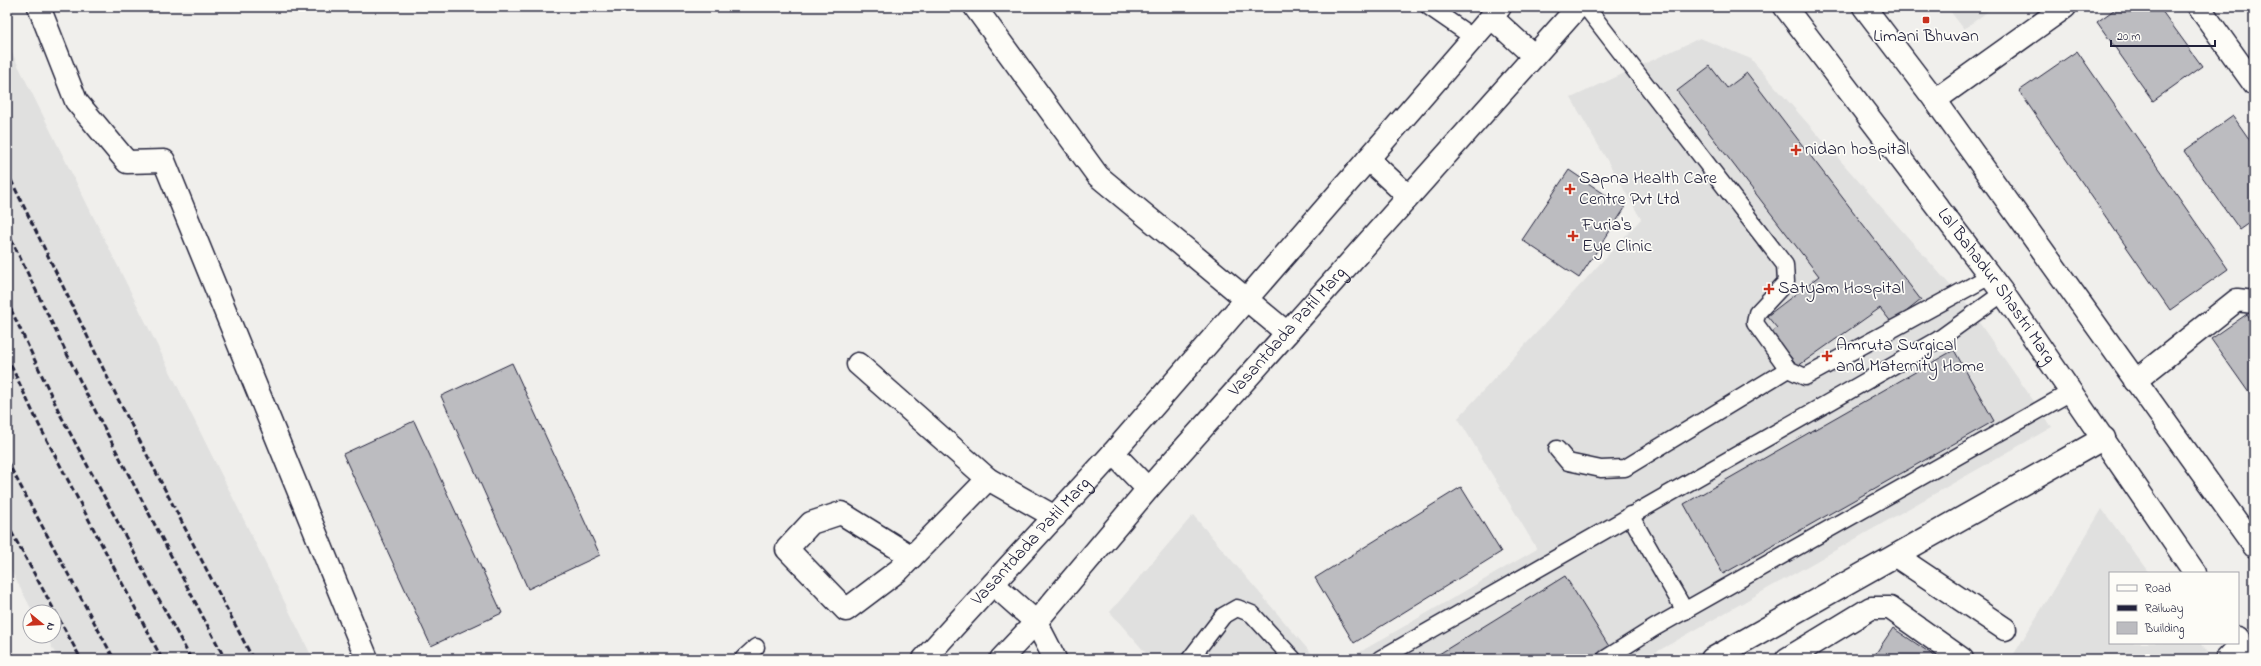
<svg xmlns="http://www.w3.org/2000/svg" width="2261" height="666" font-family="'Indie Flower',sans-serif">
<rect width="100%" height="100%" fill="#f0efec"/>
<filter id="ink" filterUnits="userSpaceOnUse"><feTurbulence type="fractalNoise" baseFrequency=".025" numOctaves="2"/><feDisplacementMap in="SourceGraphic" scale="8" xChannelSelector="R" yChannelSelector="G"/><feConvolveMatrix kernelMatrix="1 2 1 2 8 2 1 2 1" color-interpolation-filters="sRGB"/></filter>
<g filter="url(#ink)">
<g fill="#e0e0df">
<polygon points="1947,7 1994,7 1964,29"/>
<polygon points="1700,38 1751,59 1964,301 2052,427 1644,659 1348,659 1537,549 1458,418 1641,219 1571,98"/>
<polygon points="7,43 313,659 58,659 46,636 54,636 54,612 33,612 7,563"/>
<polygon points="2102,509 2149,573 2110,573 2110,643 2200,643 2212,659 2011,659"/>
<polygon points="1193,515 1316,659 1151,659 1110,612"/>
</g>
<g fill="#bcbcc0" stroke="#22223b">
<polygon points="2118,7 2159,7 2202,66 2153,101 2097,22"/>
<polygon points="2077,51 2228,269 2170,310 2019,91"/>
<polygon points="1710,66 1727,88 1747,73 1921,300 1892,323 1880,308 1798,366 1771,333 1777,328 1767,316 1819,276 1677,91"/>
<polygon points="2233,116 2254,146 2254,220 2240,230 2184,151"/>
<polygon points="1569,170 1625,208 1579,278 1522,240"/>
<polygon points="2247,314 2254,324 2254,400 2211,339"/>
<polygon points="1954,350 1994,421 1723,574 1684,504"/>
<polygon points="512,363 600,555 528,589 441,396"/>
<polygon points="414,421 502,613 431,646 343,454"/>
<polygon points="1461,487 1501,552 1354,643 1315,578"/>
<polygon points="1565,576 1610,648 1592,659 1431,659"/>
<polygon points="1893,628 1939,659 1872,659"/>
</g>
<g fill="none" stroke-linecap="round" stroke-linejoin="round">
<g stroke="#22223b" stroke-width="19">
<g id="service">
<polyline points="1429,7 1474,38"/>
<polyline points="1586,7 1785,265 1786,282 1757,313 1755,323 1788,369 1805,377 1990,276"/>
<polyline points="1557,449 1568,462 1601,469 1625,468 1788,369"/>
<polyline points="1630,515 1685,611"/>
<polyline points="743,659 756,647"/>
<polyline points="1190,659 1223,616 1237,608 1252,614 1293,659"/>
<polyline points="1380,659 1938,340 2003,293"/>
<polyline points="1605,659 1654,628 2071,392"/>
<polyline points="2223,659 2238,643"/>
</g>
</g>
<g stroke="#22223b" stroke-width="25">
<g id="minor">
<polyline points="39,7 76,101 127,162 164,161 367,659"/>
<polyline points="975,7 1098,176 1287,333"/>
<polyline points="2199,7 2254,84"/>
<polyline points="1935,100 2065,7"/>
<polyline points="858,364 988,479 1055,517"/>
<polyline points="2135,381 2237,300 2254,302"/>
<polyline points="1896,556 2005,629"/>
<polyline points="912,557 841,513 811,523 787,549 846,610 899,570 988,479"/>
<polyline points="993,584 1036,622 1055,659"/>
<polyline points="1712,659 2104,438"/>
<polyline points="1787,659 1871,608 1890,608 1962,659"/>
</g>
</g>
<g stroke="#22223b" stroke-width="25">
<g id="primary">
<path id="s1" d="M1785,7L2003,293L2195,573"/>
<polyline points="1864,7 1935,100 2254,546"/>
<polyline points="1491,17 1534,56"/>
<polyline points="1368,159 1408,196"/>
<polyline points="1113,453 1148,489"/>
<polyline points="2238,638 2252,659"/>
<path id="s2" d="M924,659L1113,453L1500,7"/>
<path id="s3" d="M1001,659L1036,622L1148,489L1578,7"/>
</g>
</g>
<use href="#service" stroke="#fdfcf7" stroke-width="16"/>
<use href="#minor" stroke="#fdfcf7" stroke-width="22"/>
<use href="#primary" stroke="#fdfcf7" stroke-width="22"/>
<g stroke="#22223b" stroke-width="3" stroke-dasharray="6 3" stroke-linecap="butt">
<polyline points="7,172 120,403 253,659"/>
<polyline points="7,231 87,395 225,659"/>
<polyline points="7,301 61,416 191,659"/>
<polyline points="7,357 39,425 162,659"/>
<polyline points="7,461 114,659"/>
<polyline points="7,524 81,659"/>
</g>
</g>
</g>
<g fill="#c8321e" stroke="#fdfcf7" stroke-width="1.5">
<rect x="1922" y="16" width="8" height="8" rx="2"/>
<path d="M1794 144h4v4h4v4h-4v4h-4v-4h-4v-4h4z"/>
<path d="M1568 183h4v4h4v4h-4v4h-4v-4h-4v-4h4z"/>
<path d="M1571 230h4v4h4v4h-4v4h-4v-4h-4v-4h4z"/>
<path d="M1767 283h4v4h4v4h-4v4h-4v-4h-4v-4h4z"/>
<path d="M1825 350h4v4h4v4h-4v4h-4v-4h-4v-4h4z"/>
</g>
<g text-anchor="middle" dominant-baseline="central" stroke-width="3.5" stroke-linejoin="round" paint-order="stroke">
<g font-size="18" fill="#22223b" stroke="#fdfcf7" text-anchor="start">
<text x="1926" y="37" text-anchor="middle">Limani Bhuvan</text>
<text x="1805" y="150">nidan hospital</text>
<text x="1579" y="179">Sapna Health Care<tspan x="1579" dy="21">Centre Pvt Ltd</tspan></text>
<text x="1582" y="226">Furia's<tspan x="1582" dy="21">Eye Clinic</tspan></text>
<text x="1778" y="289">Satyam Hospital</text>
<text x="1836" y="346">Amruta Surgical<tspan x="1836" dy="21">and Maternity Home</tspan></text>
</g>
<g font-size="18" fill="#22223b" stroke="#fdfcf7">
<text stroke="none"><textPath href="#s1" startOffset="350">Lal Bahadur Shastri Marg</textPath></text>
<text stroke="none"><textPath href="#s3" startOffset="435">Vasantdada Patil Marg</textPath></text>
<text stroke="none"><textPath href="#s2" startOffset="159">Vasantdada Patil Marg</textPath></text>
</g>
</g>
<rect width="2261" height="666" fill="none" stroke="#fdfcf7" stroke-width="24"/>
<rect x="12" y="12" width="2237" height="642" fill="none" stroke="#22223b" stroke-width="1.5" filter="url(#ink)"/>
<rect x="2109" y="572" width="130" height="72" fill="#fdfcf7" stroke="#a5a5ac"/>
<rect x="2117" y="585" width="20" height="6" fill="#fdfcf7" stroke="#a5a5ac"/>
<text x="2145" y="592" font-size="12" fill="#22223b">Road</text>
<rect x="2117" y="605" width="20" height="6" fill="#22223b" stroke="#a5a5ac"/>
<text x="2145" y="612" font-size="12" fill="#22223b">Railway</text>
<rect x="2117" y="622" width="20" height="12" fill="#bcbcc0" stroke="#a5a5ac"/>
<text x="2145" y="632" font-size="12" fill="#22223b">Building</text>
<g transform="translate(42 624) rotate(108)"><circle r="19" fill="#fdfcf7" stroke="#a5a5ac"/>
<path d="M0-3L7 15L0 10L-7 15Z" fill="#c8321e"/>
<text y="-6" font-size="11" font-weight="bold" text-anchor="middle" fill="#22223b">N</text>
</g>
<path d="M2111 40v6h104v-6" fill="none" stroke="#22223b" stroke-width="2"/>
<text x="2117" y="40" font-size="12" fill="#22223b" stroke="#fdfcf7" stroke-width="3" paint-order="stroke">20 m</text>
</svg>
